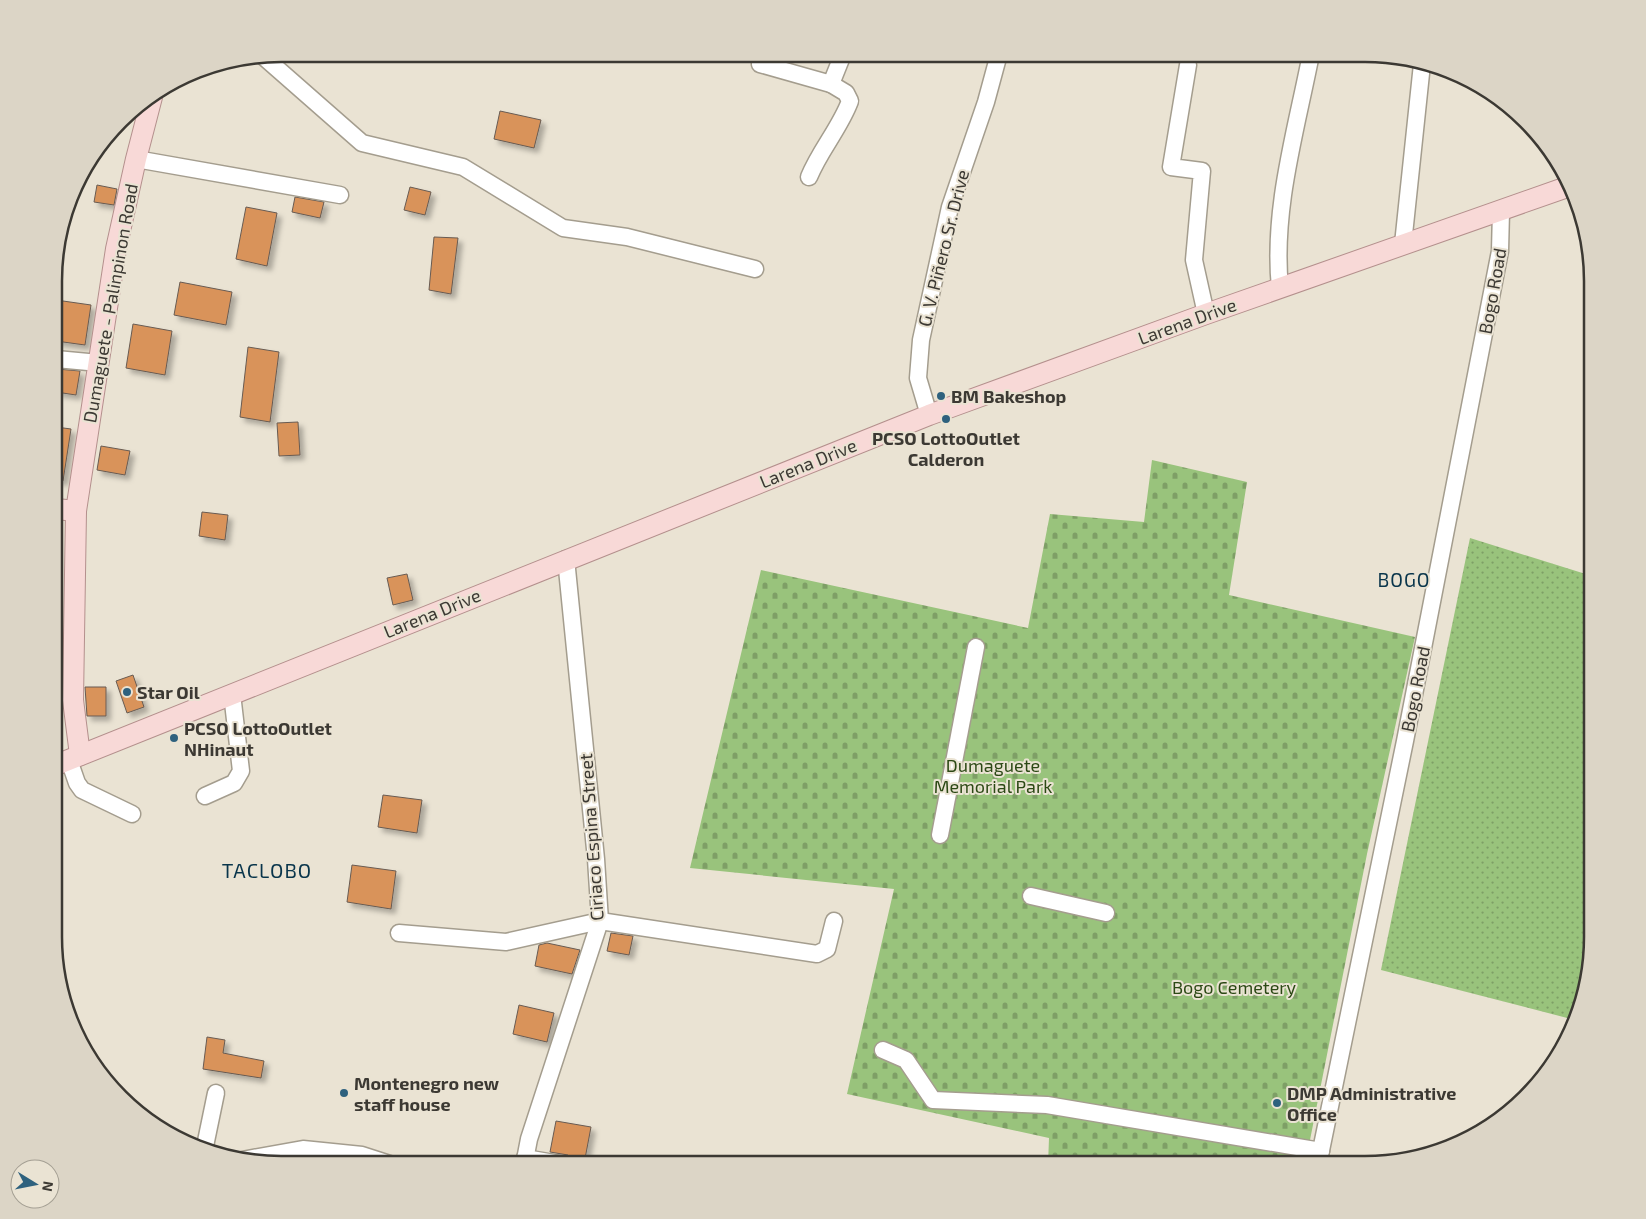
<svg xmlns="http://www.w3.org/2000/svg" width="1646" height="1219" font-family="'Exo 2',sans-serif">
<defs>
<pattern id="green-dots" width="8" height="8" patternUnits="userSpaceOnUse" patternTransform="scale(1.25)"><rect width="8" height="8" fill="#99c37c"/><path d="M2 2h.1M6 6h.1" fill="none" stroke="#7e9f66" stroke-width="1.8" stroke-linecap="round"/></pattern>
<pattern id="cemetery-stones" width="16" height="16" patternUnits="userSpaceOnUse" patternTransform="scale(1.25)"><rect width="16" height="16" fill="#99c37c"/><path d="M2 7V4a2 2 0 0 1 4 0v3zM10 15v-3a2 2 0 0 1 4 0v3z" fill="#7e9f66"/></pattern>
<filter id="shadow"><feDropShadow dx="4.5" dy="4.5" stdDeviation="2.5" flood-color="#0004"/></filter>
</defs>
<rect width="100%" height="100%" fill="#eae3d3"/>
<polygon fill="url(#green-dots)" points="1470,538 1592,576 1592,952 1580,1011 1575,1020 1381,970"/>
<polygon fill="url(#cemetery-stones)" points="1152,460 1247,482 1229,595 1415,637 1367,854 1305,1165 1048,1165 1049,1138 847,1094 894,889 690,868 761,570 1028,628 1050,514 1144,522"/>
<g fill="#d9935a" stroke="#685b52" filter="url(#shadow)">
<polygon points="500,111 541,120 534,148 494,139"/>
<polygon points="97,185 117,189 114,205 94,202"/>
<polygon points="410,187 431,192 425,215 404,210"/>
<polygon points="295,197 324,202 320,218 292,212"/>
<polygon points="246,207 277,213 267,266 236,259"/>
<polygon points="434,237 458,238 451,294 429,290"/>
<polygon points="180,282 232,292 226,325 174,315"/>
<polygon points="56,300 91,305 85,345 56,341"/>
<polygon points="133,324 172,331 165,375 126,368"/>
<polygon points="248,347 279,352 270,422 240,417"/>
<polygon points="57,369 80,371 76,395 56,392"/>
<polygon points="298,422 300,455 279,456 277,423"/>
<polygon points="56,427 71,429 63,481 56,480"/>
<polygon points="101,446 130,451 125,475 97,470"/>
<polygon points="202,512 228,515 225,540 199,536"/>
<polygon points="407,574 413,600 393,605 387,578"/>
<polygon points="133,675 144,707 127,713 116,681"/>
<polygon points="85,687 106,687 106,716 87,716"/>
<polygon points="383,795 422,800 417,833 378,827"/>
<polygon points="352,865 396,871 391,909 347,902"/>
<polygon points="611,933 633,936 629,955 607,951"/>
<polygon points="547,943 580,950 572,974 535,966 539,945"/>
<polygon points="519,1005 554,1013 547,1042 513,1034"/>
<polygon points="207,1037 225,1040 223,1053 264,1061 261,1078 203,1069"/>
<polygon points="556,1121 591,1127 584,1164 576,1163 568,1155 550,1152"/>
</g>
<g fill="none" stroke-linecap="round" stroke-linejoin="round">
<g stroke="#a49d8e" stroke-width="19">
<g id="minor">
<polyline points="264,57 362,143 463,167 563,228 627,237 755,269"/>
<polyline points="760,64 831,84"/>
<polyline points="1188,65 1171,167 1202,171 1194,260 1206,314"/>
<polyline points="136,159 340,195"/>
<path d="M809,177C820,150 840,128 850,101L846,93L831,84L843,54"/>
<polyline points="1403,244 1422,64"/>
<path d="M1280,288C1272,210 1296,131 1311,54"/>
<polyline points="56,359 99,363"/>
<polyline points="929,415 918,378 921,340 950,207 986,102 999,54"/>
<polyline points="69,760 77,783 82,790 132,814"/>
<polyline points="205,796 234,783 241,771 232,694"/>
<polyline points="940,835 976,647"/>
<polyline points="1031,896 1106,913"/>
<polyline points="399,933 506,942 600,921 817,954 827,949 834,921"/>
<polyline points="883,1050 906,1060 933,1100 1047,1105 1321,1151"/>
<polyline points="204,1151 216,1093"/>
<polyline points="525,1158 566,1165"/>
<polyline points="242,1160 303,1149 362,1155 393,1165"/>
<polyline points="524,1165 529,1139 600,921 596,859 566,559"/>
<polyline points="1318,1165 1405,741 1500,251 1501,211"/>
</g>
</g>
<g stroke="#b4908d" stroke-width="22">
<g id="major">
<polyline points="56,509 76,511"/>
<polyline points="80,755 73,700 76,511 116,249 136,159 152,97"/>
<polyline points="56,765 929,415 1206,314 1570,186"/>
</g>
</g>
<use href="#minor" stroke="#fff" stroke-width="16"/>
<use href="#major" stroke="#f8d9d7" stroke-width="20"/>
</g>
<g fill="#2e617e" stroke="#eae3d3" stroke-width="2">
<circle cx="941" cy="396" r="5"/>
<circle cx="946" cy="419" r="5"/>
<circle cx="127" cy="692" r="5"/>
<circle cx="174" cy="738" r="5"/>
<circle cx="344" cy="1093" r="5"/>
<circle cx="1277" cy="1103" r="5"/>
</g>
<g text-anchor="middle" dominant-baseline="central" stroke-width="4" stroke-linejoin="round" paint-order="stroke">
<g font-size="18" fill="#3c3933" stroke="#eae3d3">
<text transform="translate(943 248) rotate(-76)">G. V. Piñero Sr. Drive</text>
<text transform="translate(1492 291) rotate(-80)">Bogo Road</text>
<text transform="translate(110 303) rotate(-80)">Dumaguete - Palinpinon Road</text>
<text transform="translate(1187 321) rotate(-20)">Larena Drive</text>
<text transform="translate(808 463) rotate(-22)">Larena Drive</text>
<text transform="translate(432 613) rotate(-22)">Larena Drive</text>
<text transform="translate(1415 689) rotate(-79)">Bogo Road</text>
<text transform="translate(591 837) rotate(-94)">Ciriaco Espina Street</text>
</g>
<g font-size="18" font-weight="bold" fill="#3c3933" stroke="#eae3d3" text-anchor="start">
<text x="951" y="396">BM Bakeshop</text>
<text x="946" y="438" text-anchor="middle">PCSO LottoOutlet<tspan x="946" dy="21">Calderon</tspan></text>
<text x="137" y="692">Star Oil</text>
<text x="184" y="728">PCSO LottoOutlet<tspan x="184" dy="21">NHinaut</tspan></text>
<text x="354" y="1083">Montenegro new<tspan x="354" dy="21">staff house</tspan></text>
<text x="1287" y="1093">DMP Administrative<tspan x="1287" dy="21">Office</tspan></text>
</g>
<g font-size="18" fill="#2c4915" stroke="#eae3d3">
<text x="993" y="765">Dumaguete<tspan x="993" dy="21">Memorial Park</tspan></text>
<text x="1234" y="987">Bogo Cemetery</text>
</g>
<g font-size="19" letter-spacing="1" fill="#09354b" stroke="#eae3d3">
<text x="1404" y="579">BOGO</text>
</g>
<g font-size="20" letter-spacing="1" fill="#09354b" stroke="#eae3d3">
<text x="267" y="870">TACLOBO</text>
</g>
</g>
<path d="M0 0H1646V1219H0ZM281 62H1365A219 219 0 0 1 1584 281V937A219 219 0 0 1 1365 1156H281A219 219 0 0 1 62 937V281A219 219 0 0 1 281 62Z" fill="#dcd5c6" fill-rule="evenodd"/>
<path fill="none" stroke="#3c3933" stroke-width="2.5" d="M281 62H1365A219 219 0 0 1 1584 281V937A219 219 0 0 1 1365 1156H281A219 219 0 0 1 62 937V281A219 219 0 0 1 281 62Z"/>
<g transform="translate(35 1184) rotate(100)"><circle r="24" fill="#eae3d3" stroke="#a49f93"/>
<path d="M0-4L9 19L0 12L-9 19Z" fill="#2e617e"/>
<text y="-8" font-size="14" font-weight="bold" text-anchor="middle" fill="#3c3933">N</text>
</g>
</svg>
